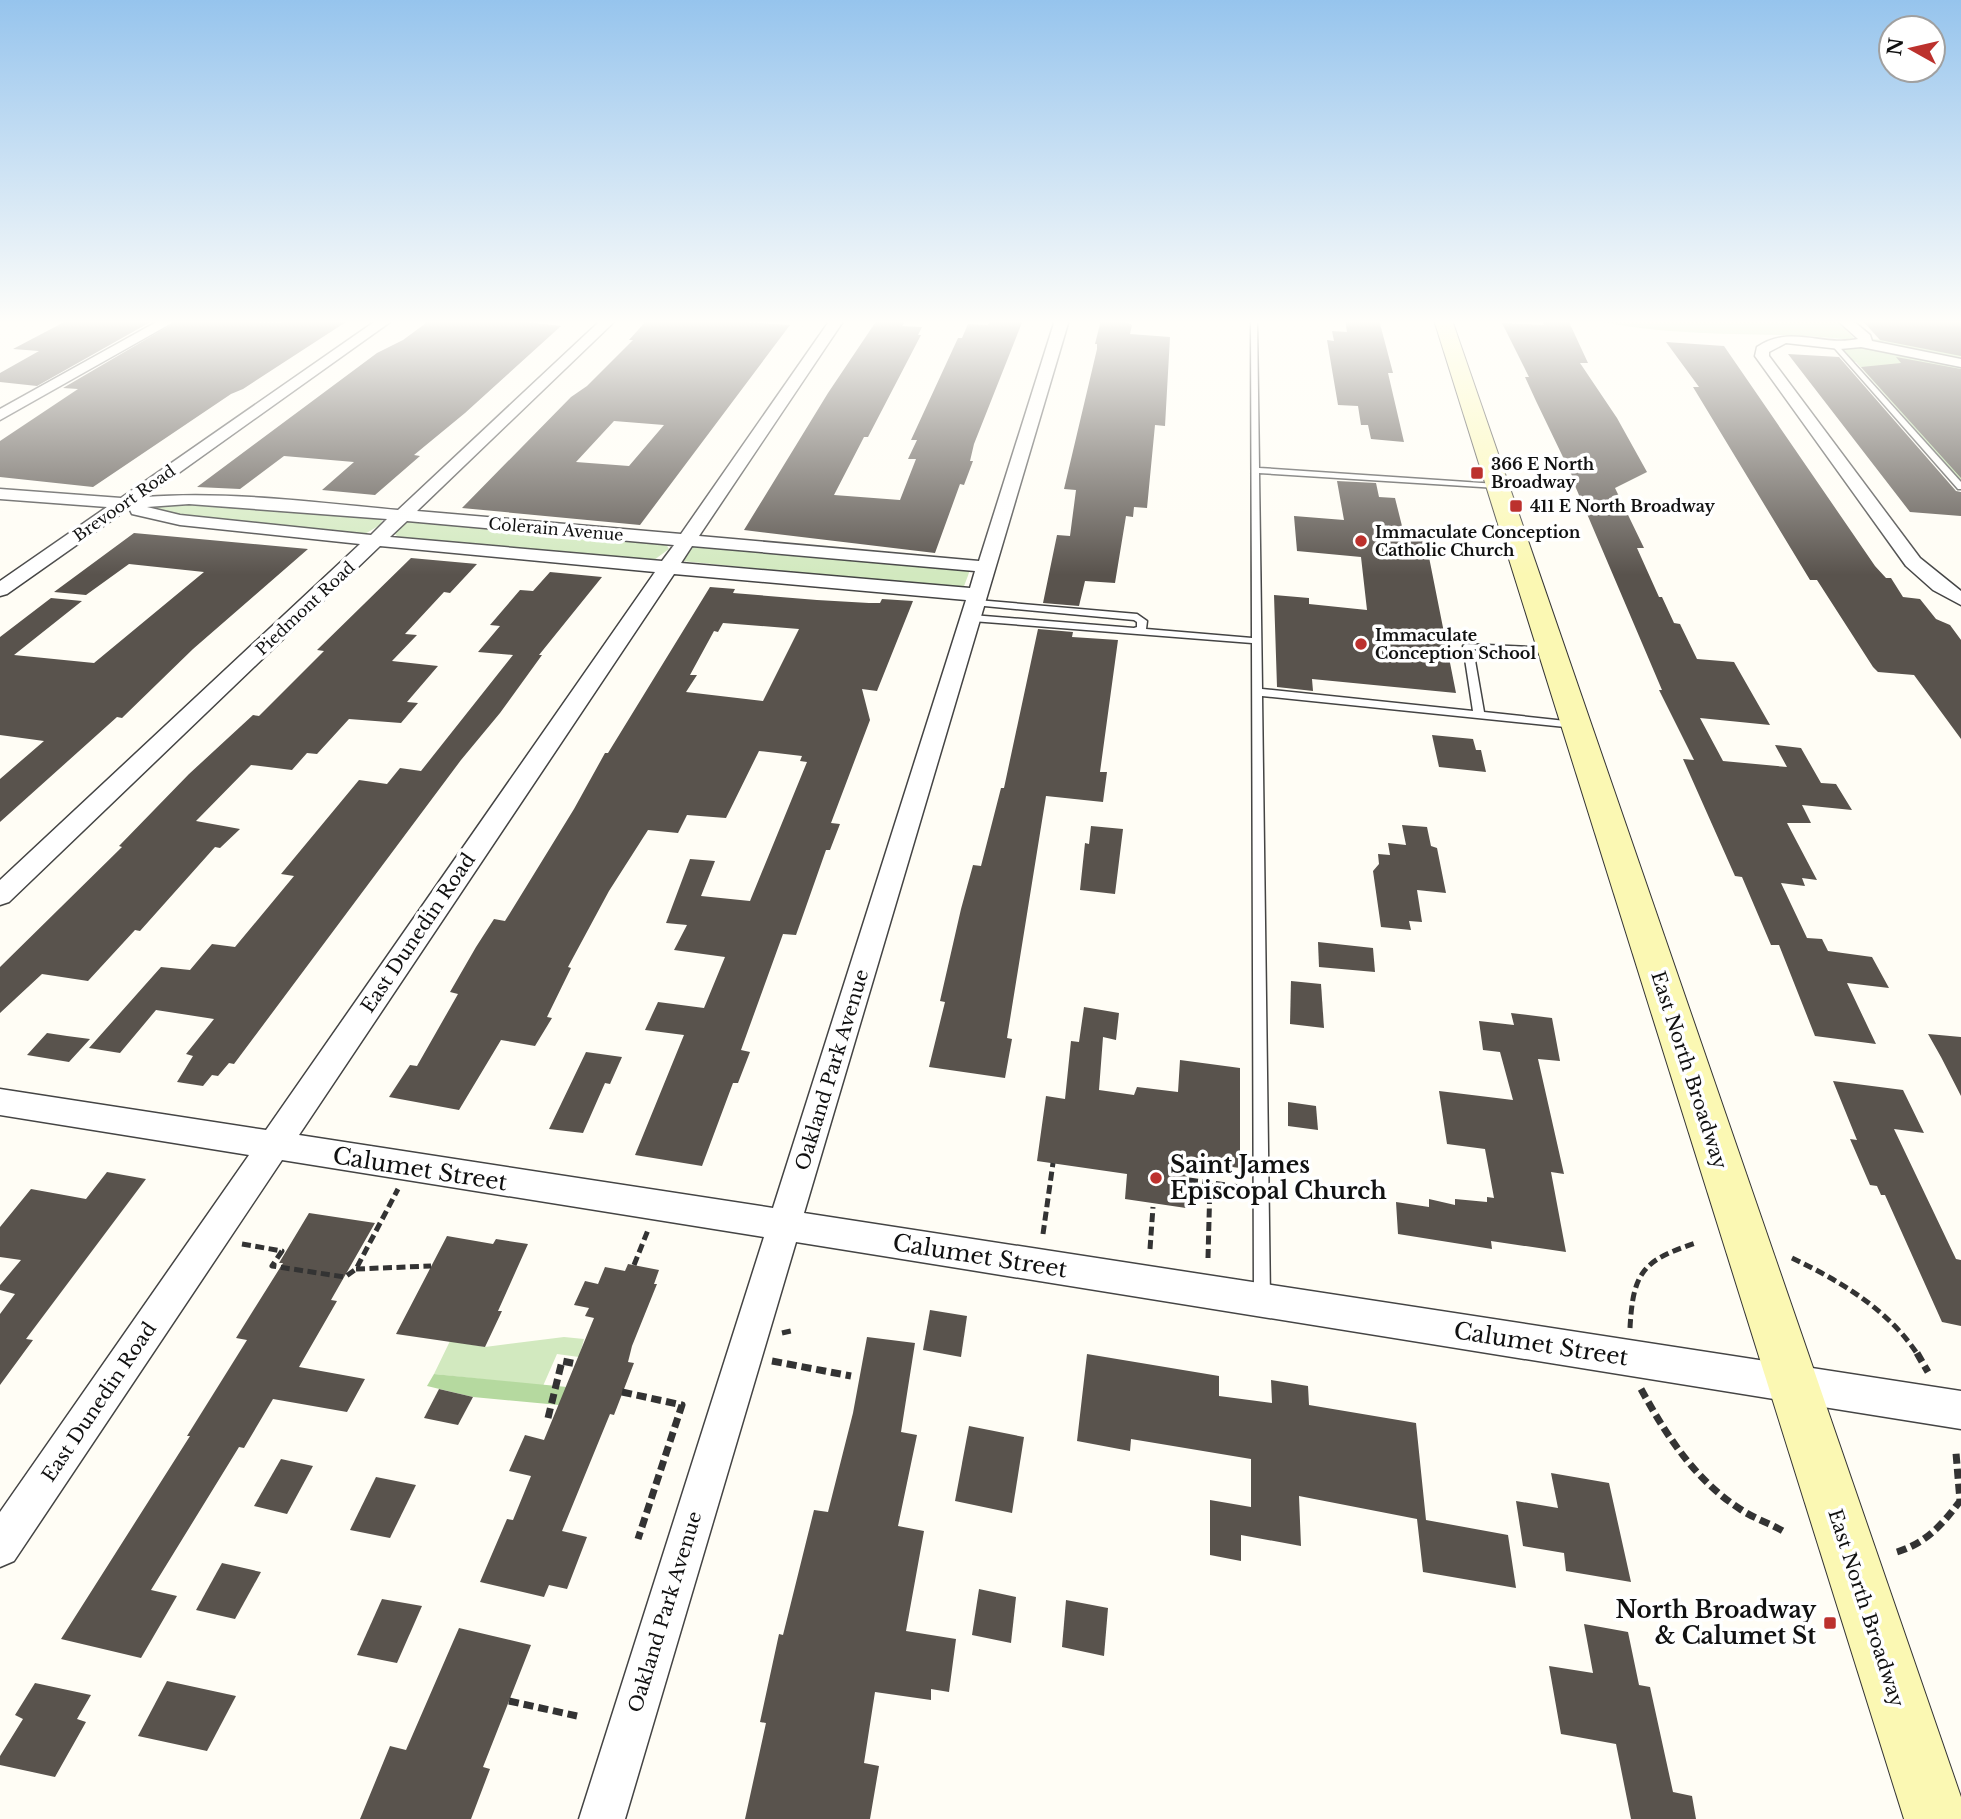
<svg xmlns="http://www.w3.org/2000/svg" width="1961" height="1819" font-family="'Libre Baskerville',serif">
<rect width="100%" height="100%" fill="#fffdf5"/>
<g fill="#d2e9bf">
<polygon points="168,503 379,516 382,521 380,525 363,535 180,517 150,509"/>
<polygon points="417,520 657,541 666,544 669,549 654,560 644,560 409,540 398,537 394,533 406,523"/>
<polygon points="690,546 970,570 963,589 682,561"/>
<polygon points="564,1337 584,1339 579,1357 557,1354 543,1386 434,1374 450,1341 485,1347"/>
</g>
<g fill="#b5d99f">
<path d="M1594,320L1837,321L1854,338L1853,340C1838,339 1824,337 1809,336C1738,333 1664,336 1594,320Z"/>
<polygon points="1865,338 1961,349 1961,481 1856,362 1849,361 1832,342"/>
<polygon points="434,1374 567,1387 559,1405 473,1397 427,1386"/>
</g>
<g fill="#59534d" fill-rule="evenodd">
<polygon points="68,320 154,320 37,386 0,382 0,373 39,351 13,349"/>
<polygon points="179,320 282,323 288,320 349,320 243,389 231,394 93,487 0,477 0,441 78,389 63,388"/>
<polygon points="430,320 507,320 561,326 465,413 414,455 420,456 375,495 322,490 354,462 284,456 240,489 197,487 377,353 403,340"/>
<path d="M647,320H711L790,325L640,525L462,508L571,397L587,386L633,340H629ZM614,421L664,425L629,466L576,462Z"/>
<polygon points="877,320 906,320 902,326 922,327 918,335 921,335 868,437 864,437 834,495 900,500 916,459 908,459 917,440 911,440 958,338 962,338 968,324 988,325 991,320 1023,320 974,444 970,461 973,461 964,485 960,484 935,553 744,530 828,393"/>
<polygon points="1101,320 1121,320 1132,325 1130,334 1170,337 1165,426 1155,425 1147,508 1134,507 1133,517 1126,516 1115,583 1085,581 1079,606 1043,603 1057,535 1070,536 1076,490 1064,489 1097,349 1097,344 1095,344"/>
<polygon points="1345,320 1379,320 1393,373 1388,373 1404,442 1371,439 1368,425 1361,425 1358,406 1338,405 1327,340 1334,341 1332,331 1347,332"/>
<polygon points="1862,320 1961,320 1961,356 1880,340"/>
<polygon points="1542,321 1569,322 1588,363 1580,363 1617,418 1647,472 1615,488 1644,548 1637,548 1659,597 1662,597 1674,623 1680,624 1697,659 1734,662 1770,725 1700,718 1723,761 1787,767 1775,745 1801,748 1821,783 1836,784 1852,810 1802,805 1811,823 1787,823 1817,880 1802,878 1805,886 1781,883 1807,938 1822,939 1828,951 1872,957 1889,988 1847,983 1876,1044 1815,1036 1779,945 1771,945 1742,877 1735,876 1683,759 1694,760 1659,690 1662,690 1573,481 1575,482 1536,401 1525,377 1529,377 1502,323 1544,325"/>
<polygon points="1666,342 1724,346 1875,566 1886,578 1891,578 1903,597 1920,599 1936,619 1950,625 1961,640 1961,739 1914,675 1878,672 1873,667 1817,580 1810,580 1693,387 1699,387"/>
<polygon points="1788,354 1839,357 1956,491 1961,492 1961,516 1910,512"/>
<polygon points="1896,357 1961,369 1961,478 1861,367 1901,363"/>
<polygon points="1337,481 1376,483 1379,497 1395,498 1403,530 1424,532 1456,693 1312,679 1313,691 1277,687 1274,595 1309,598 1309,604 1367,610 1361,557 1297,551 1294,516 1344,520"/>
<polygon points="134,533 308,549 193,649 122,718 117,717 0,822 0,779 44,741 0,735 0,637 51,598 82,601 14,655 94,663 204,572 129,564 86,595 54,592"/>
<polygon points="411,558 477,564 450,593 444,592 405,634 417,635 392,661 438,666 407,702 418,703 401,723 349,719 317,754 307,753 292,770 251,765 196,821 240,829 220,848 215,847 140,931 135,930 88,981 42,974 0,1013 0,967 122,847 119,846 189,774 253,715 259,716 324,651 317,650"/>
<polygon points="550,572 602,577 539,655 542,655 500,713 461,760 234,1064 229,1063 218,1076 212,1075 203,1086 177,1082 193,1056 186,1054 214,1019 156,1010 120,1053 89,1048 161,967 190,970 212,944 235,947 294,876 281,874 359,780 387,784 400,768 421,771 513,655 478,652 500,626 490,625 520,590 533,591"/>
<path d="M710,587L735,589L733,593L817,600L869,603H880L882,599L913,601L877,691L862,689L870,720L831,823L840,824L830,850H826L796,935L783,934L741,1050L750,1052L738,1083H733L702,1166L635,1155L684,1035L645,1030L658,1002L704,1008L725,957L674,950L687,925L666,923L690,859L715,861L701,896L750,901L807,762L800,761L802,756L759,751L726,818L687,815L678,833L648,830L609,891L568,967L571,968L547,1017L552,1018L535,1046L501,1040L459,1110L389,1097L410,1065L417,1066L458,994L450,992L476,947L494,919L505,921L574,809L605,753H608ZM723,623L799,629L763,701L686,692L697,675H690L714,631L718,632Z"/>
<polygon points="1038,629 1073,632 1072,637 1118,640 1100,772 1107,772 1103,802 1046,796 1007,1038 1012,1039 1005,1078 929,1067 945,1002 940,1001 961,909 973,865 981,866 1001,788 1004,788"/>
<polygon points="1432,735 1473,739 1476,750 1481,750 1486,772 1439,767"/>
<polygon points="1402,825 1427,827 1431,846 1437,848 1446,893 1417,890 1422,922 1409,921 1411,930 1381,927 1373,871 1379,864 1378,854 1390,855 1388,843 1406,845"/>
<polygon points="1091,826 1123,829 1115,894 1080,890 1085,843 1089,844"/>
<polygon points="1318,942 1373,948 1375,972 1319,967"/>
<polygon points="1291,981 1321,984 1324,1028 1290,1024"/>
<polygon points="1084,1007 1119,1013 1116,1040 1103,1037 1099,1090 1134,1095 1137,1087 1178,1092 1180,1060 1240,1068 1240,1168 1187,1161 1186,1208 1125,1199 1127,1174 1037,1161 1046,1096 1065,1099 1071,1041 1079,1042"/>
<polygon points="1511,1013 1552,1018 1560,1061 1538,1059 1564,1174 1551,1172 1566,1252 1491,1241 1492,1249 1398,1234 1396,1202 1429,1207 1429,1199 1455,1205 1455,1199 1487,1202 1487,1197 1494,1198 1485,1149 1447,1144 1439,1091 1513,1100 1500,1052 1483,1050 1479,1021 1514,1025"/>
<polygon points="47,1033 67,1036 90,1039 69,1062 27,1055"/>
<polygon points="1928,1034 1961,1037 1961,1096 1941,1057"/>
<polygon points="586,1052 622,1057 610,1084 605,1083 583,1133 549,1129"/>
<polygon points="1833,1081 1903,1090 1924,1133 1894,1129 1956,1259 1961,1260 1961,1326 1942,1322 1885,1195 1881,1195 1877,1186 1870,1185 1850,1139 1857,1140"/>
<polygon points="1288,1102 1316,1106 1318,1130 1288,1126"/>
<polygon points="107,1172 146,1179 26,1339 33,1340 0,1385 0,1314 15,1294 0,1290 0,1285 21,1260 0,1257 0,1227 31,1189 86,1199"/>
<polygon points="309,1213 375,1223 331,1300 337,1301 299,1367 365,1379 347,1412 273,1399 244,1448 239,1447 151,1590 177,1596 141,1658 61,1639 190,1436 187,1436 247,1340 236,1338 283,1263 279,1263"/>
<polygon points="447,1236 493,1244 496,1239 528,1244 498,1311 502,1311 485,1347 396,1334"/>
<polygon points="628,1264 659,1270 654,1284 657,1284 632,1346 628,1362 634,1363 614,1415 610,1414 562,1531 587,1537 567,1589 549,1585 544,1597 480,1582 507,1519 513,1520 531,1476 509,1471 525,1435 544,1440 594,1318 585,1316 589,1308 574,1305 585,1281 598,1284 605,1267 625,1271"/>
<polygon points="930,1310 967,1316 961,1357 923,1350"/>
<polygon points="867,1337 915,1343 901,1432 917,1435 898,1526 924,1531 906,1631 956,1639 949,1692 931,1689 931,1700 875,1692 864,1763 879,1766 870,1819 745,1819 766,1723 760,1722 779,1634 783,1635 814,1510 828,1512 853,1413"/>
<polygon points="1087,1354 1219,1376 1219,1396 1272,1403 1271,1380 1308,1386 1309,1405 1416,1423 1426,1520 1508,1535 1516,1588 1423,1572 1417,1519 1299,1496 1301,1546 1241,1535 1241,1561 1210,1555 1210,1500 1251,1507 1251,1459 1131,1439 1130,1451 1077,1441"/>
<polygon points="439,1389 473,1397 458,1425 424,1418"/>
<polygon points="969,1426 1024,1437 1012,1513 955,1501"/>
<polygon points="281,1459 313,1466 287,1514 254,1506"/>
<polygon points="1551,1473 1609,1483 1631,1582 1566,1571 1564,1553 1523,1546 1516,1501 1558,1508"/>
<polygon points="376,1477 416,1485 390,1538 350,1530"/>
<polygon points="222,1563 261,1572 235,1619 196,1610"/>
<polygon points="979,1589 1016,1597 1011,1643 972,1635"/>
<polygon points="382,1599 422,1606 397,1663 357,1655"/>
<polygon points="1066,1600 1108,1608 1104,1656 1062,1647"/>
<polygon points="1584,1624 1628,1632 1639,1685 1650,1687 1673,1792 1692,1796 1696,1819 1631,1819 1616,1744 1561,1734 1549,1666 1593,1673"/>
<polygon points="459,1628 531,1645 483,1767 490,1769 471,1819 360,1819 390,1746 406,1750"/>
<polygon points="167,1681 236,1696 207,1751 138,1736"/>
<polygon points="35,1683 91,1695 77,1719 86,1722 55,1777 0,1765 0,1756 23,1719 15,1715"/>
</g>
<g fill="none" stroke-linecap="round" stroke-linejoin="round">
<g stroke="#444" stroke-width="3">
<g id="lane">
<polygon points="1251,320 1257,320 1259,468 1497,484 1501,486 1497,488 1259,473 1262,689 1473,711 1463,646 1465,644 1551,648 1556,651 1554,653 1473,649 1484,712 1575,722 1580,725 1575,728 1262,696 1270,1300 1268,1306 1262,1308 1256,1306 1254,1300 1252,643 972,621 967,618 972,615 1134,628 1137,627 1137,622 1134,620 974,605 974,601 977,600 1137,614 1147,621 1146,629 1252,638"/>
<polygon points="1830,341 1834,341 1961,482 1961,489 1958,489 1830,343"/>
</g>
</g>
<g stroke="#444" stroke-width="3">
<g id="street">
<polygon points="160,320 177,320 0,420 0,409"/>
<path d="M377,320H393L145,497C229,491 313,502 398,510L601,320H616L417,511L681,534L830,320H844L699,536L979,561L1055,320H1069L804,1213L1961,1391V1429L796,1242L625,1819H579L764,1237L282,1160L14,1561L0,1567V1512L249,1155L0,1115V1089L266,1130L655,572L380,546L9,902L0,905V880L360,544L180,525L132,514L129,508L7,594L0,596V581L107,507L0,499V489L121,498ZM189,504L387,519L371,535L180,515L147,507ZM407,521L674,545L662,561L390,537ZM692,546L975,571L970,588L681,563ZM674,574L966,600L773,1208L299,1135Z"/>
<path d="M1837,320H1852L1870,335L1872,341L1961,359V367L1861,347L1840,349L1786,343L1769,352V356L1920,558L1961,591V605L1933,590L1906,566L1755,356L1757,347C1791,324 1822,347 1858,339Z"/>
</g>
</g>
<g stroke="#333" stroke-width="2">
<polygon id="secondary" points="1434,320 1452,320 1961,1797 1961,1819 1904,1819"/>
</g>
<g stroke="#333" stroke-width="5" stroke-dasharray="9 4.5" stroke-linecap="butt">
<polyline points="1189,1180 1241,1187"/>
<polyline points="1043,1234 1053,1163"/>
<polyline points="242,1244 282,1251 272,1266 345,1277 356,1269 398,1189"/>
<polyline points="1150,1249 1153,1207"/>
<polyline points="1208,1258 1210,1183"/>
<path d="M1792,1258C1840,1281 1888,1309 1918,1355"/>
<polyline points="634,1265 648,1230"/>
<polyline points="356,1269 431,1266"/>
<path d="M1630,1328C1633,1272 1643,1260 1696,1243"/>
<polyline points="782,1333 795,1330"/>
</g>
<g stroke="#333" stroke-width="7" stroke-dasharray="10 5" stroke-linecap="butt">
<polyline points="1917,1353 1928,1372"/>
<polyline points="772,1361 851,1376"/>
<path d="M1641,1389C1666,1435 1695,1480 1740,1509C1753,1518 1769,1523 1783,1531"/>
<polyline points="622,1392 682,1405 638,1539"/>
<polyline points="548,1418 562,1361 577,1364"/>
<path d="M1897,1552C1926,1543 1942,1525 1960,1501L1956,1453"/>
<polyline points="509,1701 577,1716"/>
</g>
<use href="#lane" fill="#fff" fill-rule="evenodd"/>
<use href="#street" fill="#fff" fill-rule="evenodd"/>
<use href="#secondary" fill="#fbf8b3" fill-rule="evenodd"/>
</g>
<linearGradient id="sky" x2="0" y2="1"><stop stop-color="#96c4ed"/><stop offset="0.56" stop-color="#fffefa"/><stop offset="1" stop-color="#fffefa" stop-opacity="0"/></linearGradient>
<rect width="1961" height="575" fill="url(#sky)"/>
<g fill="#bc312d" stroke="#fff" stroke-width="2.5">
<rect x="1470" y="466" width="14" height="14" rx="3.5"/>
<rect x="1509" y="499" width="14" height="14" rx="3.5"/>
<circle cx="1361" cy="541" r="7"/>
<circle cx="1361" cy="644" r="7"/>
<circle cx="1156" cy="1178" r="7"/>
<rect x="1823" y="1616" width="14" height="14" rx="3.5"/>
</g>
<g text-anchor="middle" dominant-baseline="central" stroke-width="7" stroke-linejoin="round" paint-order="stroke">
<g font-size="16" font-weight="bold" fill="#111" stroke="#fff" text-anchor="start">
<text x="1491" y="464">366 E North<tspan x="1491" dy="18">Broadway</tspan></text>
<text x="1530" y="506">411 E North Broadway</text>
<text x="1375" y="532">Immaculate Conception<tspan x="1375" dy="18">Catholic Church</tspan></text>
<text x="1375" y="635">Immaculate<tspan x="1375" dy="18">Conception School</tspan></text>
</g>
<g font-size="16" fill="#111" stroke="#fff">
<text transform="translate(124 503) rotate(-35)">Brevoort Road</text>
<text transform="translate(556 529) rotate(5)">Colerain Avenue</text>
<text transform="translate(305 608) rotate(-43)">Piedmont Road</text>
</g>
<g font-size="19" fill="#111" stroke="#fff">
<text transform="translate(418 933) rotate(-56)">East Dunedin Road</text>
<text transform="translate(832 1070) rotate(-73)">Oakland Park Avenue</text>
<text transform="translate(1689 1070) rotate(72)">East North Broadway</text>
<text transform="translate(99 1402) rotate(-56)">East Dunedin Road</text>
<text transform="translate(1866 1608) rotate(72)">East North Broadway</text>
<text transform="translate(665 1612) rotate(-73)">Oakland Park Avenue</text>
</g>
<g font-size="23" font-weight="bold" fill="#111" stroke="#fff" text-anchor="start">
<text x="1170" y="1165">Saint James<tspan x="1170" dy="26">Episcopal Church</tspan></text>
<text x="1816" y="1610" text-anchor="end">North Broadway<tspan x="1816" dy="26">&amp; Calumet St</tspan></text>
</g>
<g font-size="23" fill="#111" stroke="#fff">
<text transform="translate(420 1169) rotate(9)">Calumet Street</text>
<text transform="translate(980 1256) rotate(9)">Calumet Street</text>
<text transform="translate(1541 1344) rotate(9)">Calumet Street</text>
</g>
</g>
<g transform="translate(1912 49) rotate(278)"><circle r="33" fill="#ffffff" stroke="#a0a0a0" stroke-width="2"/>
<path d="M0-5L12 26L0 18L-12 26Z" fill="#bc312d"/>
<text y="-10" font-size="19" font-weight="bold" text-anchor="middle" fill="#111111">N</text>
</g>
</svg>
